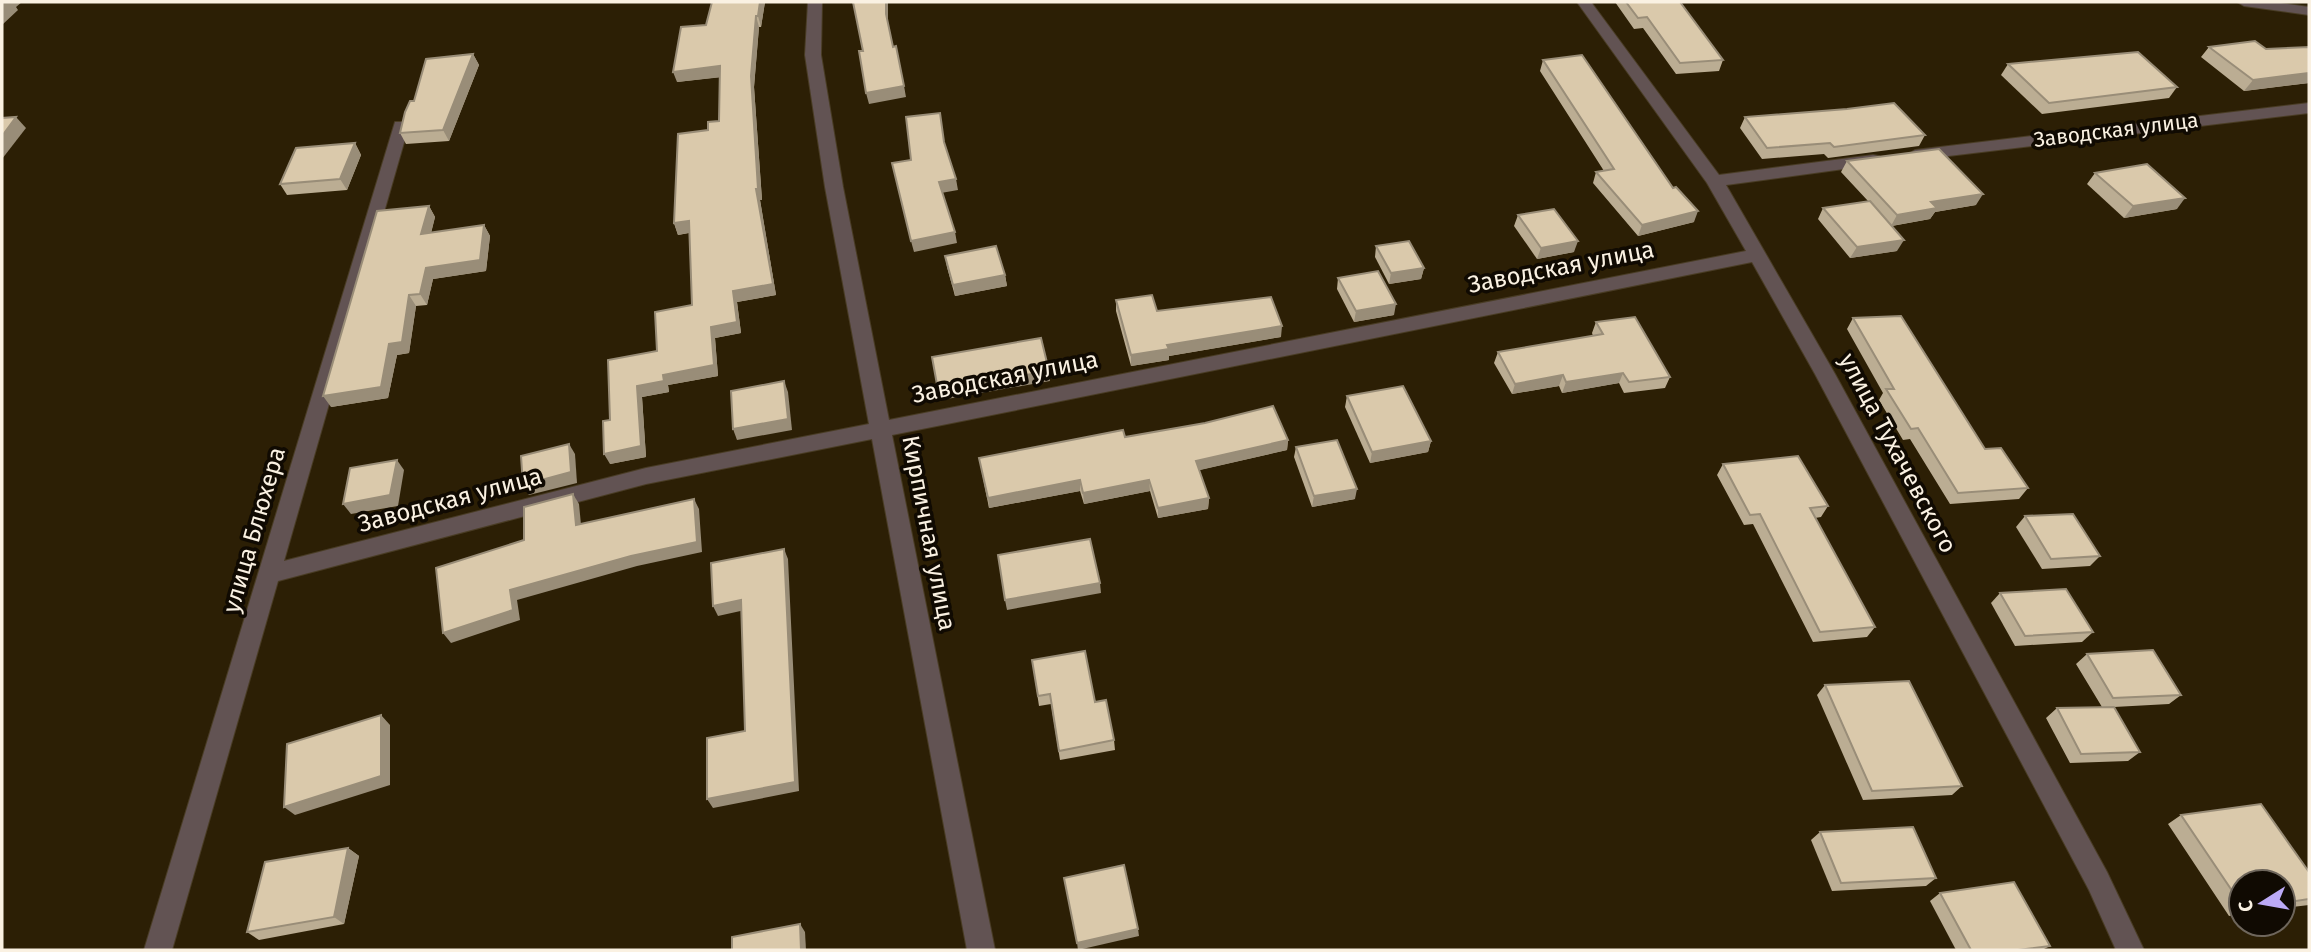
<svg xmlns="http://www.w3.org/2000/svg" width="2311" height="952" font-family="'Fira Sans',sans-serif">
<rect width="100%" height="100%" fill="#2c1f05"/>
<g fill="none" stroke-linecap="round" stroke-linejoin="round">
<g stroke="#493c24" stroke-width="2">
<g id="minor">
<polygon points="808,2 822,2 821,55 843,187 889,420 1746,251 1707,183 1577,2 1591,2 1719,175 1873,155 1879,156 1881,160 1879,164 1873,165 1726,185 1835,374 2107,872 2144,950 2116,950 2089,890 1815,374 1752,262 892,435 995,950 967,950 872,439 646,484 278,581 172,950 144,950 395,122 407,122 409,125 284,561 646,468 869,424 825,187 805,55"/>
<polygon points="2237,2 2274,2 2309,7 2309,15 2244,6"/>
<polygon points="2309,103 2309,113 1915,160 1907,155 1915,150"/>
</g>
</g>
<use href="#minor" fill="#625353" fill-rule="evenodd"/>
</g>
<g fill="#bbad93">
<polygon points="712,2 765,2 761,27 759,27 754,87 762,200 760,200 776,295 737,302 741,333 715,338 718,376 668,385 669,392 642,397 646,457 610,464 610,420 657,351 692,305 689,233 678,235 674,223 708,130 719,121 720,77 677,82 706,25"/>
<polygon points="1615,2 1680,2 1723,60 1719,71 1676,74 1643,28 1634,29"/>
<polygon points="2209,47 2266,49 2309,47 2309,83 2244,91 2201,57"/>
<polygon points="473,54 479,65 449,141 406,144 400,133 414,101"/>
<polygon points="1543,60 1673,188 1694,222 1638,236 1593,183 1596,172 1604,171 1540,71"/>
<polygon points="2008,64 2177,87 2169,98 2042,114 2001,75"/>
<polygon points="1745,117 1925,135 1919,146 1828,158 1824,154 1762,159 1740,128"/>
<polygon points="355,143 361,155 347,190 287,195 280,184"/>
<polygon points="1847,161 1976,205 1935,212 1930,219 1892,226 1897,251 1850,258 1818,219 1823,208 1868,201 1841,172"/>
<polygon points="2095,173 2177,209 2124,218 2087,184"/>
<polygon points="429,206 435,217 431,233 484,225 490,236 486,271 433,279 427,305 416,306 409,353 397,355 388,398 331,407"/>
<polygon points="1518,215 1574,252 1537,259 1514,226"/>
<polygon points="1376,246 1424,268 1421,279 1389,284 1375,257"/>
<polygon points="945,256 1005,275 1007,286 955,296 947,267"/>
<polygon points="1338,278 1394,315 1354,322 1337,289"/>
<polygon points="1116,300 1157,311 1281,337 1169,356 1169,360 1131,366 1116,311"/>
<polygon points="1853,318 1985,449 2028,488 2019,499 1950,504 1910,439 1903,440 1879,400 1883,393 1847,329"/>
<polygon points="1596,322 1670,377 1665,388 1624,393 1619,383 1562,393 1559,386 1512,394 1494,363 1498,352 1593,336 1592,333"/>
<polygon points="1347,396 1431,441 1428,452 1370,463 1345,407"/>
<polygon points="1125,437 1288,440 1287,450 1199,470 1209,498 1208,509 1158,518 1150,491 1084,504 1080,491 989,508 979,458"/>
<polygon points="1296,447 1355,499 1312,507 1294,457"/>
<polygon points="1723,464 1828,506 1821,517 1815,518 1875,627 1867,637 1813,642 1753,524 1744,525 1717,475"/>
<polygon points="2025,516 2100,556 2090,566 2042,569 2016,527"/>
<polygon points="2000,593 2093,632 2082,642 2015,646 1991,603"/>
<polygon points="2087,654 2181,695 2169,704 2114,707 2140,752 2128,761 2070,763 2046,718 2057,708 2102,707 2076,664"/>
<polygon points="1032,660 1114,740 1115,750 1060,760 1051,704 1039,706"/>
<polygon points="1825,685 1962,786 1952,795 1863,800 1817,695"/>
<polygon points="2181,815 2309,872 2309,905 2283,908 2283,882 2241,882 2241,914 2229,916 2168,824"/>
<polygon points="1820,832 1936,878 1926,886 1832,891 1811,840"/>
<polygon points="348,848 359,856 344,924 259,940 247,932"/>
<polygon points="1940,893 2050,946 2042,950 1956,950 1930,901"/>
</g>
<g fill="#998d78">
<polygon points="2,2 22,2 16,7 18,10 2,25"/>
<polygon points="760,2 765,2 761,27 758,16"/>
<polygon points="886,2 888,2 888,25 886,14"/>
<polygon points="756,16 759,27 754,87 762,200 760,200 776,295 737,302 741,333 715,338 718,376 668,385 669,392 642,397 646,457 610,464 604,454 637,386 663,375 711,327 733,291"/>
<polygon points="473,54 479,65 449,141 443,130"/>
<polygon points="720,66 723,77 677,82 673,72"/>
<polygon points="2309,73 2309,83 2244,91 2253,80"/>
<polygon points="904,86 906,97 869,104 866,93"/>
<polygon points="16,117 26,128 2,159 2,136"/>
<polygon points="355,143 361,155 347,190 340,179"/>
<polygon points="956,179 958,190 941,193 939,182"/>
<polygon points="1983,194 1976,205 1935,212 1930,219 1891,226 1897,215 1931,202"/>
<polygon points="2185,198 2177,209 2124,218 2133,206"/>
<polygon points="429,206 435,217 428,245 421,234"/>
<polygon points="1698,211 1694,222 1638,236 1642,225"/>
<polygon points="689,221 693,232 678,235 674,223"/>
<polygon points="484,225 490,236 486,271 433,279 427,305 420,294 426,268"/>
<polygon points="955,232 957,243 914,252 911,241"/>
<polygon points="1904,240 1897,251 1850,258 1857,247"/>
<polygon points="1578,241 1574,252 1537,259 1541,248"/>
<polygon points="1424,268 1421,279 1389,284 1391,273"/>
<polygon points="1005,275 1007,286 955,296 953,285"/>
<polygon points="409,295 416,306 409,353 397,355 388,398 331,407 323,396 389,344"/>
<polygon points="1396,304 1394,315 1354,322 1356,311"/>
<polygon points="1282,326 1281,337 1169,356 1169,360 1131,366 1131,355 1167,345"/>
<polygon points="1049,371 1050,381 941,400 938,390"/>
<polygon points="1623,373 1619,383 1562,393 1566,382"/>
<polygon points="1563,375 1559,386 1512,394 1515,384"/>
<polygon points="784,381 788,392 792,430 737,440 733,429"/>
<polygon points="1288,440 1287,450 1196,471 1196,461"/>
<polygon points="1431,441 1428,452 1370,463 1372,452"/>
<polygon points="569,444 575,454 577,483 529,495 523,485"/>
<polygon points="397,460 404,470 398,506 351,514 343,504"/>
<polygon points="1080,480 1080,491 989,508 988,498"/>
<polygon points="1149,480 1150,491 1084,504 1083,493"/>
<polygon points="1357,489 1355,499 1312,507 1314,496"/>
<polygon points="573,494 579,504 582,535 576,525"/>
<polygon points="1209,498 1208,509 1158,518 1158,508"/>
<polygon points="694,499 699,509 702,552 637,566 517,600 520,620 451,643 443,633 510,590"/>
<polygon points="784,549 788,559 799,791 713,808 707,799 795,782"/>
<polygon points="1100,583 1101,593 1007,610 1005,600"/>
<polygon points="741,600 745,610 718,616 713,606"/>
<polygon points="381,715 390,725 390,785 295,815 284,807"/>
<polygon points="348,848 359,856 344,924 334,917"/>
<polygon points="800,924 805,932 806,950 801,950"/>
<polygon points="1138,929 1139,936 1078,950 1077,943"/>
</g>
<g fill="#dac9ab" stroke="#998d78" stroke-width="2">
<polygon points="712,2 760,2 758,16 756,16 751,76 758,189 756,189 773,284 733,291 737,322 711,327 714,365 663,375 664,381 637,386 641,446 604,454 603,421 610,420 608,360 657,351 655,312 692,305 689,221 674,223 678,134 708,130 708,122 719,121 720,66 673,72 681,27 706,25"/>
<polygon points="853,2 886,2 886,14 893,47 896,46 904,86 866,93 859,51 863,51"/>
<polygon points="1626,2 1680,2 1723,60 1680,63 1647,17 1638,18"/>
<polygon points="2255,41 2266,49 2309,47 2309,73 2253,80 2209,47"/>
<polygon points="2138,52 2177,87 2049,103 2008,64"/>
<polygon points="473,54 443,130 400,133 405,112 410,101 414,101 426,59"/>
<polygon points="1582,55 1673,188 1676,187 1698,211 1642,225 1596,172 1614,169 1543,60"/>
<polygon points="1894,103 1925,135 1834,147 1830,143 1767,148 1745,117 1847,109"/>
<polygon points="940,113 944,142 956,179 939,182 955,232 911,241 892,163 911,160 906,117"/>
<polygon points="16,117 2,136 2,118"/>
<polygon points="355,143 340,179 280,184 296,148"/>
<polygon points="1939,149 1983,194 1931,202 1937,208 1897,215 1847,161"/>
<polygon points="2147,164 2185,198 2133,206 2095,173"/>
<polygon points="1870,201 1904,240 1857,247 1823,208"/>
<polygon points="429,206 421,234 484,225 480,260 426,268 420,294 409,295 402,342 389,344 381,387 323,396 377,211"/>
<polygon points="1554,209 1578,241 1541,248 1518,215"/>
<polygon points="1409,241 1424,268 1391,273 1376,246"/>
<polygon points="996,246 1005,275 953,285 945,256"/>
<polygon points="1378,271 1396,304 1356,311 1338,278"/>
<polygon points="1152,295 1157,311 1271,297 1282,326 1167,345 1169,349 1131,355 1116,300"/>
<polygon points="1901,316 1985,449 2001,448 2028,488 1958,493 1918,428 1911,429 1886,389 1894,389 1853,318"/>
<polygon points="1635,317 1670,377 1629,382 1623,373 1566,382 1563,375 1515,384 1498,352 1603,334 1596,322"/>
<polygon points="1041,338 1049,371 938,390 932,357"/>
<polygon points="784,381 788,419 733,429 731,391"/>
<polygon points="1403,386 1431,441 1372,452 1347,396"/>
<polygon points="1273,406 1288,440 1196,461 1209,498 1158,508 1149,480 1083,493 1080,480 988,498 979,458 1123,430 1125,437 1205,423"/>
<polygon points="1337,440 1357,489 1314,496 1296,447"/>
<polygon points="569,444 571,472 523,485 521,456"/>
<polygon points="1798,456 1828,506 1810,508 1875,627 1820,632 1760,514 1750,515 1723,464"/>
<polygon points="397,460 390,495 343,504 350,468"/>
<polygon points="573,494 576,525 694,499 697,542 631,556 510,590 513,610 443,633 436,568 524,540 524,507"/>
<polygon points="2073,514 2100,556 2051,559 2025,516"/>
<polygon points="1090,539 1100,583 1005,600 998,555"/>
<polygon points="784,549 795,782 707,799 707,738 745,731 741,600 713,606 711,563"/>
<polygon points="2066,589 2093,632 2025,636 2000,593"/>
<polygon points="2153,650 2181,695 2113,698 2087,654"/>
<polygon points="1085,651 1095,702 1106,700 1114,740 1059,751 1050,694 1038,696 1032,660"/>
<polygon points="1909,681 1962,786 1872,791 1825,685"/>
<polygon points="2114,707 2140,752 2081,754 2057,708"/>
<polygon points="381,715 381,776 284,807 287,744"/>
<polygon points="2261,804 2309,872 2309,899 2283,903 2283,882 2241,882 2241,904 2181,815"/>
<polygon points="1913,827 1936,878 1841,883 1820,832"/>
<polygon points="348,848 334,917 247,932 265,862"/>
<polygon points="1124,865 1138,929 1077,943 1064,878"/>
<polygon points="2014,882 2050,946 2018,950 1971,950 1940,893"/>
<polygon points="800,924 801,950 732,950 732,937"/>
</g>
<g text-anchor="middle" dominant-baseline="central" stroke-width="7" stroke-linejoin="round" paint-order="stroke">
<g font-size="21" fill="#faf1e2" stroke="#100a02">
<text transform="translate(2116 130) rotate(-7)">Заводская улица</text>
</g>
<g font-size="24" fill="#faf1e2" stroke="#100a02">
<text transform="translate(1561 267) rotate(-11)">Заводская улица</text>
<text transform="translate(1005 377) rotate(-11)">Заводская улица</text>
<text transform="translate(1898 453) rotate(62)">улица Тухачевского</text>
<text transform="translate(450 500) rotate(-15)">Заводская улица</text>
<text transform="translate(254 530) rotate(-74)">улица Блюхера</text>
<text transform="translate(929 533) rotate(79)">Кирпичная улица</text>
</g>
</g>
<rect width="2311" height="952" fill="none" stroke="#faf1e2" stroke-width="7"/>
<g transform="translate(2262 903) rotate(259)"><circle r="33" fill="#100a02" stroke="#6e665c" stroke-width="2"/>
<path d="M0-5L12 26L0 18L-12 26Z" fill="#bcaaf6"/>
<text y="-10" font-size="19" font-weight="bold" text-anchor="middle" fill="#faf1e2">С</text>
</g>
</svg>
